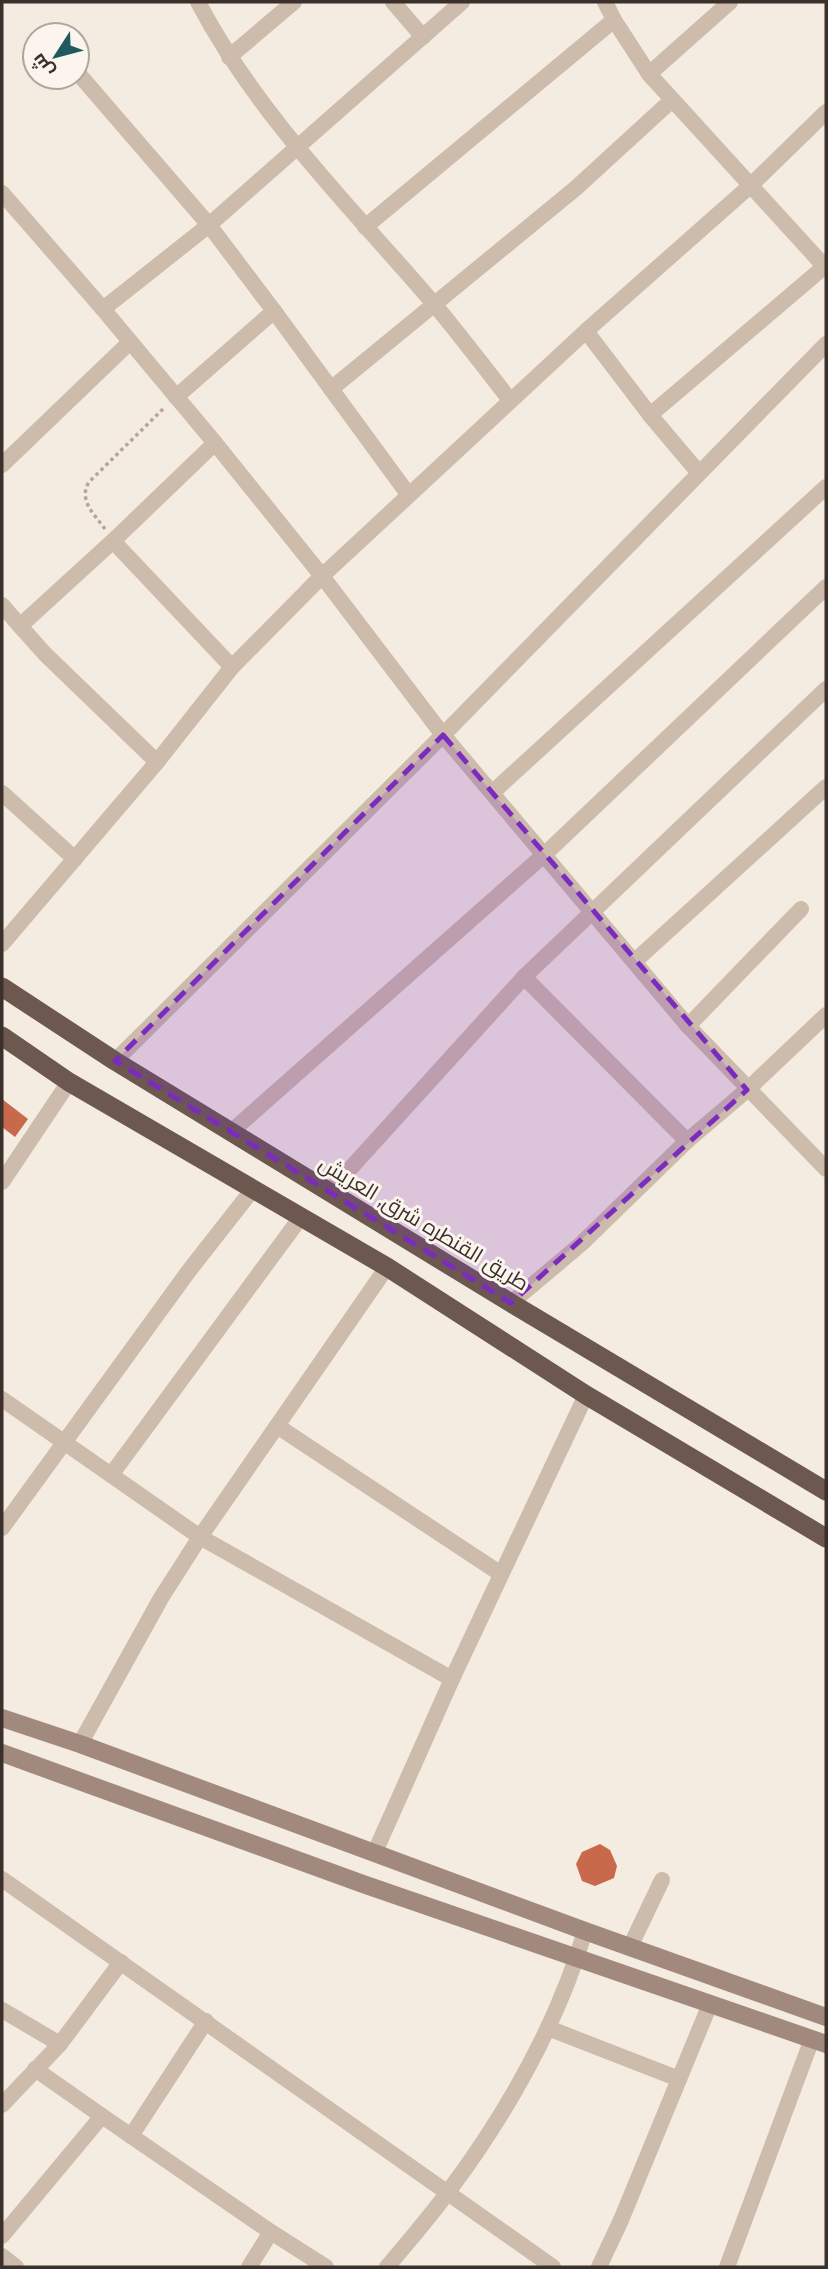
<svg xmlns="http://www.w3.org/2000/svg" width="828" height="2269" font-family="Montserrat,Cairo,sans-serif">
<rect width="100%" height="100%" fill="#f4ebe1"/>
<g fill="#c8694b">
<polygon points="2,1099 28,1119 15,1137 2,1127"/>
<polygon points="600,1844 610,1850 617,1866 614,1878 595,1886 582,1881 576,1864 582,1852"/>
</g>
<g fill="none" stroke-linecap="round" stroke-linejoin="round">
<path stroke="#b9a596" stroke-width="3.5" stroke-dasharray="3.5 3.5" stroke-linecap="butt" d="M105,529C94,514 78,500 89,482L164,408"/>
<g stroke="#cdbbac" stroke-width="16">
<path d="M198,2C258,116 351,207 434,304C460,335 485,368 510,400"/>
<polyline points="393,2 423,37"/>
<polyline points="605,2 614,20 649,74 826,268"/>
<polyline points="229,57 294,2"/>
<polyline points="77,72 209,225 274,311"/>
<polyline points="649,74 730,2"/>
<polyline points="2,193 103,309 215,443 322,576 443,735 688,1026 826,1169"/>
<polyline points="365,227 614,20"/>
<polyline points="103,309 209,225 462,2"/>
<polyline points="586,331 650,415 699,473"/>
<polyline points="331,389 576,188 672,100"/>
<polyline points="176,397 274,311 408,494"/>
<polyline points="650,415 825,266"/>
<polyline points="2,465 130,342"/>
<polyline points="113,541 232,667"/>
<polyline points="2,605 20,626"/>
<polyline points="157,762 45,654 20,626 113,541 215,443"/>
<polyline points="493,792 826,487"/>
<polyline points="2,793 75,859"/>
<polyline points="2,944 157,762 232,667 322,576 586,331 750,186 826,112"/>
<polyline points="635,961 826,787"/>
<polyline points="524,977 687,1141"/>
<polyline points="688,1026 801,909"/>
<polyline points="115,1061 443,735 826,344"/>
<polyline points="232,1131 545,854 826,587"/>
<polyline points="2,1182 69,1082"/>
<polyline points="329,1192 524,977 826,689"/>
<polyline points="511,1303 581,1244 687,1141 747,1090 826,1015"/>
<polyline points="2,1399 200,1537 452,1679"/>
<polyline points="277,1426 501,1574"/>
<polyline points="111,1475 301,1217"/>
<polyline points="2,1528 188,1272 253,1189"/>
<polyline points="80,1744 161,1598 200,1537 387,1267"/>
<polyline points="375,1852 452,1679 586,1395"/>
<polyline points="2,1879 553,2267"/>
<polyline points="630,1947 662,1880"/>
<polyline points="2,2010 60,2044"/>
<polyline points="548,2028 679,2079"/>
<polyline points="35,2069 102,2116"/>
<polyline points="2,2105 60,2044 121,1962"/>
<polyline points="131,2136 206,2021"/>
<polyline points="2,2236 102,2116 271,2232"/>
<polyline points="2,2256 16,2267"/>
<polyline points="249,2267 271,2232 326,2267"/>
<path d="M387,2267C408,2242 429,2218 448,2192C507,2113 557,2025 585,1931"/>
<polyline points="599,2267 621,2220 710,2004"/>
<polyline points="727,2267 812,2039"/>
</g>
<g stroke="#a18a7d" stroke-width="18">
<polyline points="2,1718 80,1744 585,1931 826,2017"/>
<polyline points="2,1753 363,1884 826,2044"/>
</g>
<g stroke="#6c584f" stroke-width="19">
<polyline points="2,987 115,1061 511,1303 826,1491"/>
<polyline points="2,1036 69,1082 387,1267 586,1395 826,1538"/>
</g>
</g>
<path fill="#7b2cbf" fill-opacity="0.2" stroke="#7b2cbf" stroke-width="5" stroke-dasharray="14 9" stroke-linejoin="round" d="M443,735L747,1090L511,1303L115,1061Z"/>
<g text-anchor="middle" dominant-baseline="central" stroke-width="6" stroke-linejoin="round" paint-order="stroke">
<g font-size="21" fill="#3b302b" stroke="#fbf5ee">
<text transform="translate(424 1223) rotate(31)">طريق القنطره شرق, العريش</text>
</g>
</g>
<rect width="828" height="2269" fill="none" stroke="#3b302b" stroke-width="7"/>
<g transform="translate(56 56) rotate(234)"><circle r="33" fill="#fbf5ee" stroke="#aea6a0" stroke-width="2"/>
<path d="M0-5L12 26L0 18L-12 26Z" fill="#1f5a5e"/>
<text y="-10" font-size="19" font-weight="bold" text-anchor="middle" fill="#3b302b">ش</text>
</g>
</svg>
